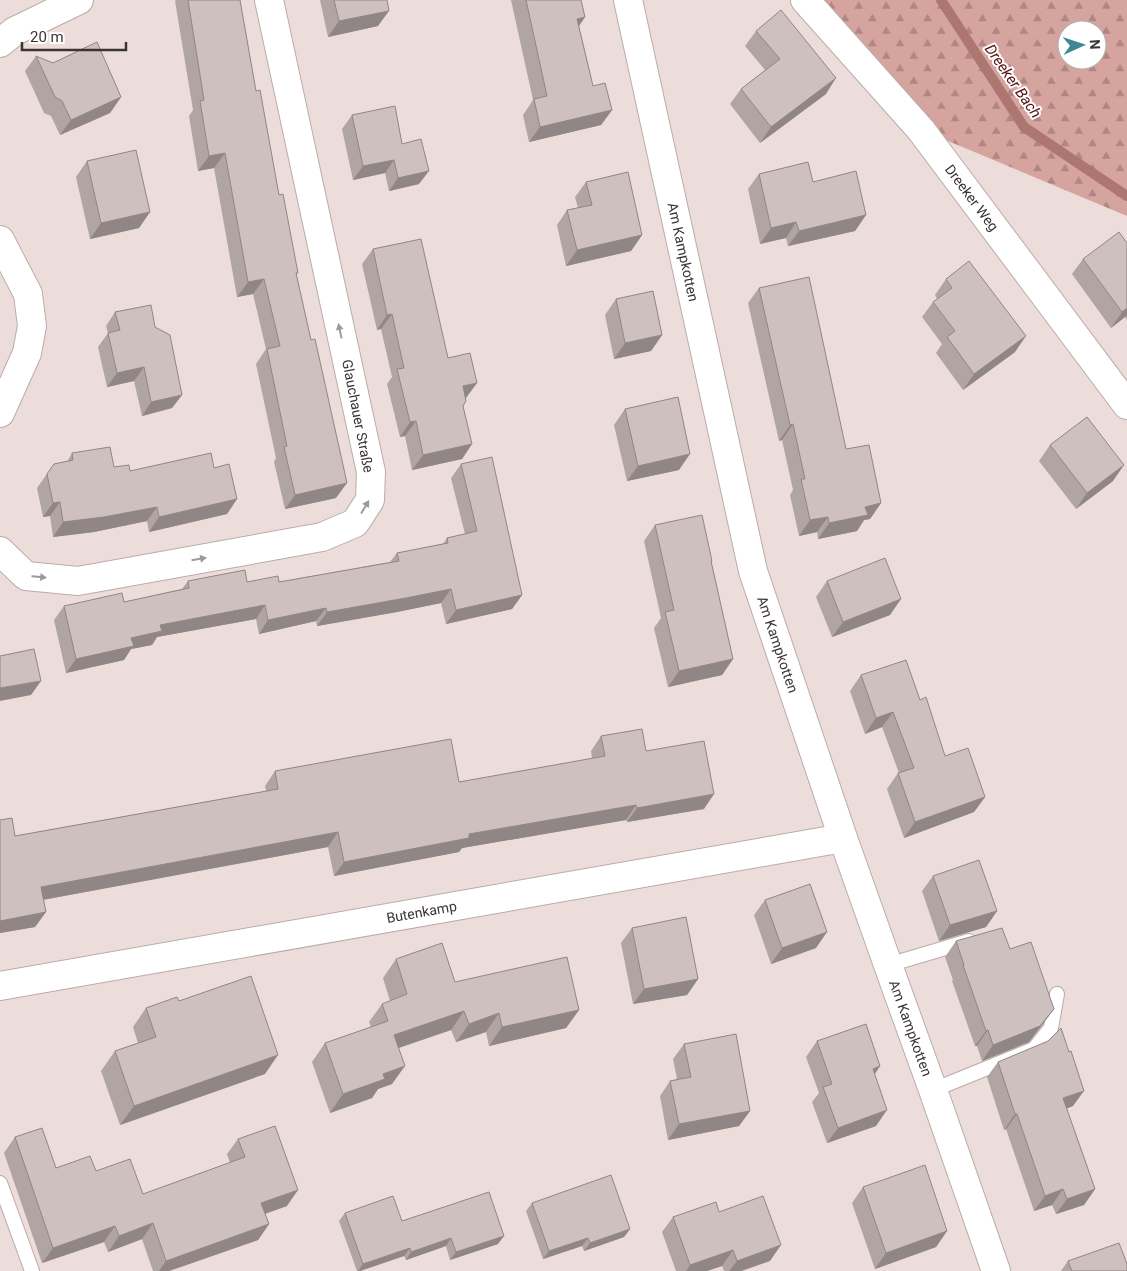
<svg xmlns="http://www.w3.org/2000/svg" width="1127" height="1271" font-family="Roboto,sans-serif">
<defs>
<pattern id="forest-firs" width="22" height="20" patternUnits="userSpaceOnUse" patternTransform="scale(1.25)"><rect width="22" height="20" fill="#d6a49f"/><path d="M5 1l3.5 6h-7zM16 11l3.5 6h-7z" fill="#af8682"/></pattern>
</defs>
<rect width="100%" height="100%" fill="#ecdddb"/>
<path fill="url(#forest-firs)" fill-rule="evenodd" d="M823,0H1127V216L941,138ZM1067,30H1097V60H1067Z"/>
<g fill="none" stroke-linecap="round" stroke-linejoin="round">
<polyline stroke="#ae7671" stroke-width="10" points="941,0 1024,127 1127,196"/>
<g stroke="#baacaa" stroke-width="16">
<g id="service">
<polyline points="888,965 969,941"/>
<polyline points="933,1090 1034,1049 1051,1028 1057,994"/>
<polyline points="0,1183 32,1271"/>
</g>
</g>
<g stroke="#baacaa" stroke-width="30">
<g id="minor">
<path id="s1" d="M628,0L753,571L843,838L898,993L933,1090L996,1271"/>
<path id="s2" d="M805,0L921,130L1127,405"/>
<polyline points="0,43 15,31 79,0"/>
<polyline points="0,240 28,294 32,326 27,353 0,413"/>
<polyline points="0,551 26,576 78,581 322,537 355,523 370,500 371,472 269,0"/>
<path id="s3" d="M0,986L843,838"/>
</g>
</g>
<use href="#service" stroke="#fff" stroke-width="14"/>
<use href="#minor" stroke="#fff" stroke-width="28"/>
</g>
<g fill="#b1a5a3">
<polygon points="176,0 240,0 256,91 297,276 336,498 285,509 274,462 276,458 256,364 266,349 253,294 237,297 214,168 198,171 189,116 193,110 175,1"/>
<polygon points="320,0 387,0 378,26 328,37"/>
<polygon points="511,0 581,0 585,17 579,26 593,86 612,110 601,125 529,142 523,115 533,100"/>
<polygon points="756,31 826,94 760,143 730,104 741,89 765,70 745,46"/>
<polygon points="36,56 121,97 110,113 60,135 51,116 44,113 25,71"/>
<polygon points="352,115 402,144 419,184 389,191 385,173 353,180 342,129"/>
<polygon points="87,161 150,212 139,228 90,239 76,177"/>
<polygon points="759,174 813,182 866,215 855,231 788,246 786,238 760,244 748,189"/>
<polygon points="586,182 642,235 631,251 566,266 557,225 567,210 578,208 575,197"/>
<polygon points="1127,243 1127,320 1125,317 1111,328 1072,274 1083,259"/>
<polygon points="373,249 448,358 466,398 463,406 472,444 462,459 412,470 405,436 400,437 387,384 392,377 381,329 377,330 362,264"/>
<polygon points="946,279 1015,352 963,390 936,353 942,344 922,317 933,302 937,299 935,295"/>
<polygon points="759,288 846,449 881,503 870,519 864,520 857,531 818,539 817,532 799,536 790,495 793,490 782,440 779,441 748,303"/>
<polygon points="616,299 662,335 651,351 614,359 605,315"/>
<polygon points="115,312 155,327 182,395 172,408 142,416 134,381 107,387 98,347 108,333 106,326"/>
<polygon points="625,409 679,470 627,481 614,425"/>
<polygon points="1050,445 1113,481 1076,509 1039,461"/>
<polygon points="72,453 114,467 130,471 214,468 237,499 227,514 149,532 147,521 94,532 53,537 50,516 43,517 37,488 54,464 67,462"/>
<polygon points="461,464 522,595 512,609 446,624 441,603 397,612 317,626 316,621 259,634 256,619 157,637 152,645 131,649 124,660 66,673 54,620 64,606 124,602 182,589 188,581 279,582 390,562 397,553 443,544 447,538 465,534 451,478"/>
<polygon points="655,525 712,561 711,563 733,659 722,675 668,687 654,628 661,618 644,541"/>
<polygon points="827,581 890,615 832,637 816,597"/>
<polygon points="861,675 920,700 945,756 985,797 974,812 904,838 887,789 898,773 899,773 882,727 865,734 850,691"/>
<polygon points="601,736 646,751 704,809 627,822 626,820 462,848 459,852 334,876 328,847 43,900 46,912 35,927 0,933 0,820 15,836 266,791 265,786 275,771 459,782 592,759 591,751"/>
<polygon points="933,876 997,911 986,927 939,941 922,891"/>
<polygon points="765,900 816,948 771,964 754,915"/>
<polygon points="632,928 698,979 687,995 633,1004 621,943"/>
<polygon points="956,941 1010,949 1043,1024 1029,1042 982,1061 977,1046 975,1046 952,981 953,980 945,957"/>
<polygon points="396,959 455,982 579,1010 566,1028 489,1046 486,1032 456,1042 451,1030 398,1048 392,1084 378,1089 372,1098 330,1113 312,1062 325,1043 371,1027 369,1022 382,1004 390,1001 383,978"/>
<polygon points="179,1001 265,1074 120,1125 101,1071 115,1051 138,1043 133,1027 146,1008"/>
<polygon points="817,1041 880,1066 875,1074 876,1126 827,1143 812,1102 819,1093 806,1057"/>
<polygon points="684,1044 750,1111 739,1126 668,1140 660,1096 670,1081 677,1079 673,1059"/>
<polygon points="998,1062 1073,1106 1066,1109 1095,1189 1084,1205 1056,1214 1052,1205 1034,1211 1006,1129 1004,1130 987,1077"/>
<polygon points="15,1137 56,1168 96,1171 143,1194 230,1163 227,1154 238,1139 287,1206 265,1214 269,1224 258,1240 169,1271 153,1271 142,1239 108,1252 104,1242 42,1263 4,1153"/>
<polygon points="863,1187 947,1231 936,1247 875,1269 852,1203"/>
<polygon points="532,1203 630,1229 624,1237 584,1251 582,1246 543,1259 526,1211"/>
<polygon points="719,1212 770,1261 741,1271 724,1271 722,1266 707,1271 676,1271 662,1232 673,1217"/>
<polygon points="345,1213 402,1221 498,1244 450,1260 446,1246 406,1260 404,1256 360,1271 357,1271 339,1221"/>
<polygon points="1068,1261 1127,1271 1061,1271"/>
</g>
<g fill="#908685">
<polygon points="389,11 378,26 328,37 339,21"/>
<polygon points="585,17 574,33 577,19"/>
<polygon points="836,78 826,94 760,143 771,127"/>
<polygon points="121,97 110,113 60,135 71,120"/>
<polygon points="612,110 601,125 529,142 540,127"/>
<polygon points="225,153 214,168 198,171 209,156"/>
<polygon points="394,160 385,173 353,180 363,166"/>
<polygon points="429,171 419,184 389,191 398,178"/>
<polygon points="150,212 139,228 90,239 101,223"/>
<polygon points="866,215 855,231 788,246 799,231"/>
<polygon points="796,222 786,238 760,244 771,228"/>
<polygon points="642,235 631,251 566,266 577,250"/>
<polygon points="264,279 253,294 237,297 248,282"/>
<polygon points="1127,308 1127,315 1125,317 1111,328 1122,312"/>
<polygon points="392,314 381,329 377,330 387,315"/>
<polygon points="662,335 651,351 614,359 625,343"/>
<polygon points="1026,336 1015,352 963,390 974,374"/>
<polygon points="144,367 134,381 107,387 117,373"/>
<polygon points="477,383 466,398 453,401 463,386"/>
<polygon points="182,395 172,408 142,416 151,402"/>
<polygon points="416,421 405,436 400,437 410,422"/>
<polygon points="793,424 782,440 779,441 790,425"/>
<polygon points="472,444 462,459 412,470 423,455"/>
<polygon points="690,454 679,470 627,481 638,466"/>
<polygon points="1124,465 1113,481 1076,509 1087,493"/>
<polygon points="347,483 336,498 285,509 295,495"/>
<polygon points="237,499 227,514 149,532 159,517"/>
<polygon points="60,502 50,516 43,517 53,503"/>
<polygon points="881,503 870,519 864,520 857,531 818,539 829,523 865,507"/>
<polygon points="157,507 147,521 94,532 53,537 63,522"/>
<polygon points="828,517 817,532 799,536 810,520"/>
<polygon points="451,589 441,603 397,612 317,626 327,612"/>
<polygon points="522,595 512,609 446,624 456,610"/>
<polygon points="901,599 890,615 832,637 843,622"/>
<polygon points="265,605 256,619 157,637 152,645 131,649 124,660 66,673 76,659 131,638 160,625"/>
<polygon points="326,608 316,621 259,634 268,620"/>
<polygon points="733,659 722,675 668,687 679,671"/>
<polygon points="41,681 31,695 0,701 0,688"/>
<polygon points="893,712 882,727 865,734 876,718"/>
<polygon points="714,794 704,809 627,822 637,808"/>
<polygon points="985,797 974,812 904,838 915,822"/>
<polygon points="636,805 626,820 462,848 459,852 334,876 344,862 469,834"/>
<polygon points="338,832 328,847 31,902 41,887"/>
<polygon points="997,911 986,927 939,941 950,925"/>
<polygon points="46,912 35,927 0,933 0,921"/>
<polygon points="827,932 816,948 771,964 782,948"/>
<polygon points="698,979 687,995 633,1004 644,989"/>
<polygon points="1054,1009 1043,1024 1029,1042 982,1061 993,1045"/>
<polygon points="579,1010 566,1028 489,1046 502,1027"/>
<polygon points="464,1011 451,1030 381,1054 394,1035"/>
<polygon points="499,1013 486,1032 456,1042 469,1024"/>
<polygon points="988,1030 977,1046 975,1046 986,1031"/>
<polygon points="278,1055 265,1074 120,1125 134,1106"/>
<polygon points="405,1066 392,1084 378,1089 372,1098 330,1113 343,1094 383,1074"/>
<polygon points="880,1066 869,1082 873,1069"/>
<polygon points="1084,1091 1073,1106 1052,1114 1063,1098"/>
<polygon points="887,1110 876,1126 827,1143 838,1128"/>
<polygon points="750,1111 739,1126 668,1140 679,1124"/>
<polygon points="1015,1114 1017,1114 1006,1129 1004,1130"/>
<polygon points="1063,1189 1052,1205 1034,1211 1045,1196"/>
<polygon points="1095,1189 1084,1205 1056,1214 1067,1199"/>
<polygon points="298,1190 287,1206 250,1219 261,1203"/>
<polygon points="153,1223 142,1239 108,1252 119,1236"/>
<polygon points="269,1224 258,1240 169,1271 159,1271 166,1261"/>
<polygon points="115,1226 104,1242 42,1263 53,1248"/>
<polygon points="630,1229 624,1237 584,1251 590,1243"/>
<polygon points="947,1231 936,1247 875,1269 886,1253"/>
<polygon points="504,1236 498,1244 450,1260 456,1252"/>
<polygon points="451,1238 446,1246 406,1260 411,1252"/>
<polygon points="588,1238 582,1246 543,1259 549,1251"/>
<polygon points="781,1245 770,1261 741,1271 729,1271 737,1261"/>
<polygon points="410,1248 404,1256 360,1271 358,1271 363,1264"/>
<polygon points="733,1250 722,1266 707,1271 686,1271 690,1265"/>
</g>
<g fill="#cec0be" stroke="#908685">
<polygon points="188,0 240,0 256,91 260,90 279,195 283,194 298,273 296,273 311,340 315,339 347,483 295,495 284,447 287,446 267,349 280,346 264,279 248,282 225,153 209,156 200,101 204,100"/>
<polygon points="334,0 387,0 389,11 339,21"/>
<polygon points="526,0 581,0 585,17 577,19 593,86 605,83 612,110 540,127 534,99 547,96"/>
<polygon points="781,10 836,78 771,127 741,89 780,59 756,31"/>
<polygon points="97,42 121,97 71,120 62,101 55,97 36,56 53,63"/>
<polygon points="395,106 402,144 421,139 429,171 398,178 394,160 363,166 352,115"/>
<polygon points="136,150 150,212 101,223 87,161"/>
<polygon points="808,162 813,182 856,171 866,215 799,231 796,222 771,228 759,174"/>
<polygon points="628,172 642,235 577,250 567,210 592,205 586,182"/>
<polygon points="1119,232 1127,243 1127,308 1122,312 1083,259"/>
<polygon points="421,239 448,358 470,353 477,383 463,386 466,401 463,406 472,444 423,455 416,421 410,422 397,369 404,368 392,314 387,315 373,249"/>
<polygon points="969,261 1026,336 974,374 947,337 955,331 933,302 952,288 946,279"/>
<polygon points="809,277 846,449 869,445 881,503 865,507 868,515 829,523 828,517 810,520 801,479 805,479 793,424 790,425 759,288"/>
<polygon points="653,291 662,335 625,343 616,299"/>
<polygon points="151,305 155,327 170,335 182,395 151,402 144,367 117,373 108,333 120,330 115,312"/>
<polygon points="678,397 690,454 638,466 625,409"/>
<polygon points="1087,417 1124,465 1087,493 1050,445"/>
<polygon points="110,447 114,467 129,465 130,471 211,453 214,468 229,464 237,499 159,517 157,507 104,517 63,522 60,502 53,503 47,474 54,464 73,460 72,453"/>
<polygon points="492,457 522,595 456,610 451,589 406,598 327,612 326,608 268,620 265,605 160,625 162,631 131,638 134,646 76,659 64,606 122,593 124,602 189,588 188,581 245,570 247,582 278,576 279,582 399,561 397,553 448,543 447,538 477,531 461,464"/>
<polygon points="702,515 712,561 711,561 733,659 679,671 665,612 674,610 655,525"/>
<polygon points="885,558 901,599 843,622 827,581"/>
<polygon points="34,649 41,681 0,688 0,656"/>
<polygon points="906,660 920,700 926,697 945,756 968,748 985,797 915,822 898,773 914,768 893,712 876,718 861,675"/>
<polygon points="642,729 646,751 704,741 714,794 637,808 636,805 469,834 469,838 344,862 338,832 41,887 46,912 0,921 0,820 12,818 15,836 278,789 275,771 451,739 459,782 605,756 601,736"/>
<polygon points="979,860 997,911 950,925 933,876"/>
<polygon points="810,884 827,932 782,948 765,900"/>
<polygon points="686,917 698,979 644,989 632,928"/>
<polygon points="1002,928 1010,949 1031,942 1054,1009 1040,1026 993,1045 988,1030 986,1031 963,965 964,965 956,941"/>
<polygon points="442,943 455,982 567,957 579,1010 502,1027 499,1013 469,1024 464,1011 394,1035 405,1066 383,1074 385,1079 343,1094 325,1043 388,1021 382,1004 407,994 396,959"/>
<polygon points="251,976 278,1055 134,1106 115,1051 156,1037 146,1008 177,997 179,1001"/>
<polygon points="866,1024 880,1066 873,1069 887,1110 838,1128 823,1087 832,1084 817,1041"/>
<polygon points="1061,1028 1069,1052 1071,1051 1084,1091 1063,1098 1095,1189 1067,1199 1063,1189 1045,1196 1017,1114 1015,1114 998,1062 1048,1041"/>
<polygon points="736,1034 750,1111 679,1124 670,1081 691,1077 684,1044"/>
<polygon points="275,1126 298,1190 261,1203 269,1224 166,1261 153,1223 119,1236 115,1226 53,1248 15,1137 42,1128 56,1168 90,1156 96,1171 130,1159 143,1194 245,1157 238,1139"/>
<polygon points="925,1165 947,1231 886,1253 863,1187"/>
<polygon points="611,1175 630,1229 590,1243 588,1238 549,1251 532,1203"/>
<polygon points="489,1192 504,1236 456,1252 451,1238 411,1252 410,1248 363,1264 345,1213 393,1196 402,1221"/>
<polygon points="763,1196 781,1245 737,1261 733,1250 690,1265 673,1217 716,1202 719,1212"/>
<polygon points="1119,1243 1127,1264 1127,1271 1072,1271 1068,1261"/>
</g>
<defs><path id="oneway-solid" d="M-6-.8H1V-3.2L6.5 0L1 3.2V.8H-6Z" transform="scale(1.25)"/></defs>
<g fill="#9c9a9a">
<use href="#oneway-solid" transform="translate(340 331) rotate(-102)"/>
<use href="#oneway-solid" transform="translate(365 507) rotate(-59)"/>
<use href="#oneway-solid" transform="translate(199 559) rotate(-10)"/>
<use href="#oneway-solid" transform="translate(39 577) rotate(5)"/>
</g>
<g text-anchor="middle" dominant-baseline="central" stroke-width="4" stroke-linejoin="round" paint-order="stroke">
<g font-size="14" fill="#3a3434" stroke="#fff">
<text stroke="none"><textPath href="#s2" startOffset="259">Dreeker Weg</textPath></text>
<text stroke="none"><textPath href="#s1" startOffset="258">Am Kampkotten</textPath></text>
<text transform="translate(358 416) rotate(79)">Glauchauer Straße</text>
<text stroke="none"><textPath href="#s1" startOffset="662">Am Kampkotten</textPath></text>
<text stroke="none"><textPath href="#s3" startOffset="428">Butenkamp</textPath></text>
<text stroke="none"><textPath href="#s1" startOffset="1068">Am Kampkotten</textPath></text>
</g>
<g font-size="15" font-style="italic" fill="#581213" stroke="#fff">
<text transform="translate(1013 81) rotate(55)">Dreeker Bach</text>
</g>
</g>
<g transform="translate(1082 45) rotate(87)"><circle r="24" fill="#ffffff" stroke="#b0aeae"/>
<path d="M0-4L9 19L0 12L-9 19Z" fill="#40888f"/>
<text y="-8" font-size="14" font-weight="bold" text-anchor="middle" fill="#3a3434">N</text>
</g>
<path d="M22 42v8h104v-8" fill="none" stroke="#3a3434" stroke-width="2.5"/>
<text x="30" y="42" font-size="15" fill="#3a3434" stroke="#ffffff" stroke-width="4" paint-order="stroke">20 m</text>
</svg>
